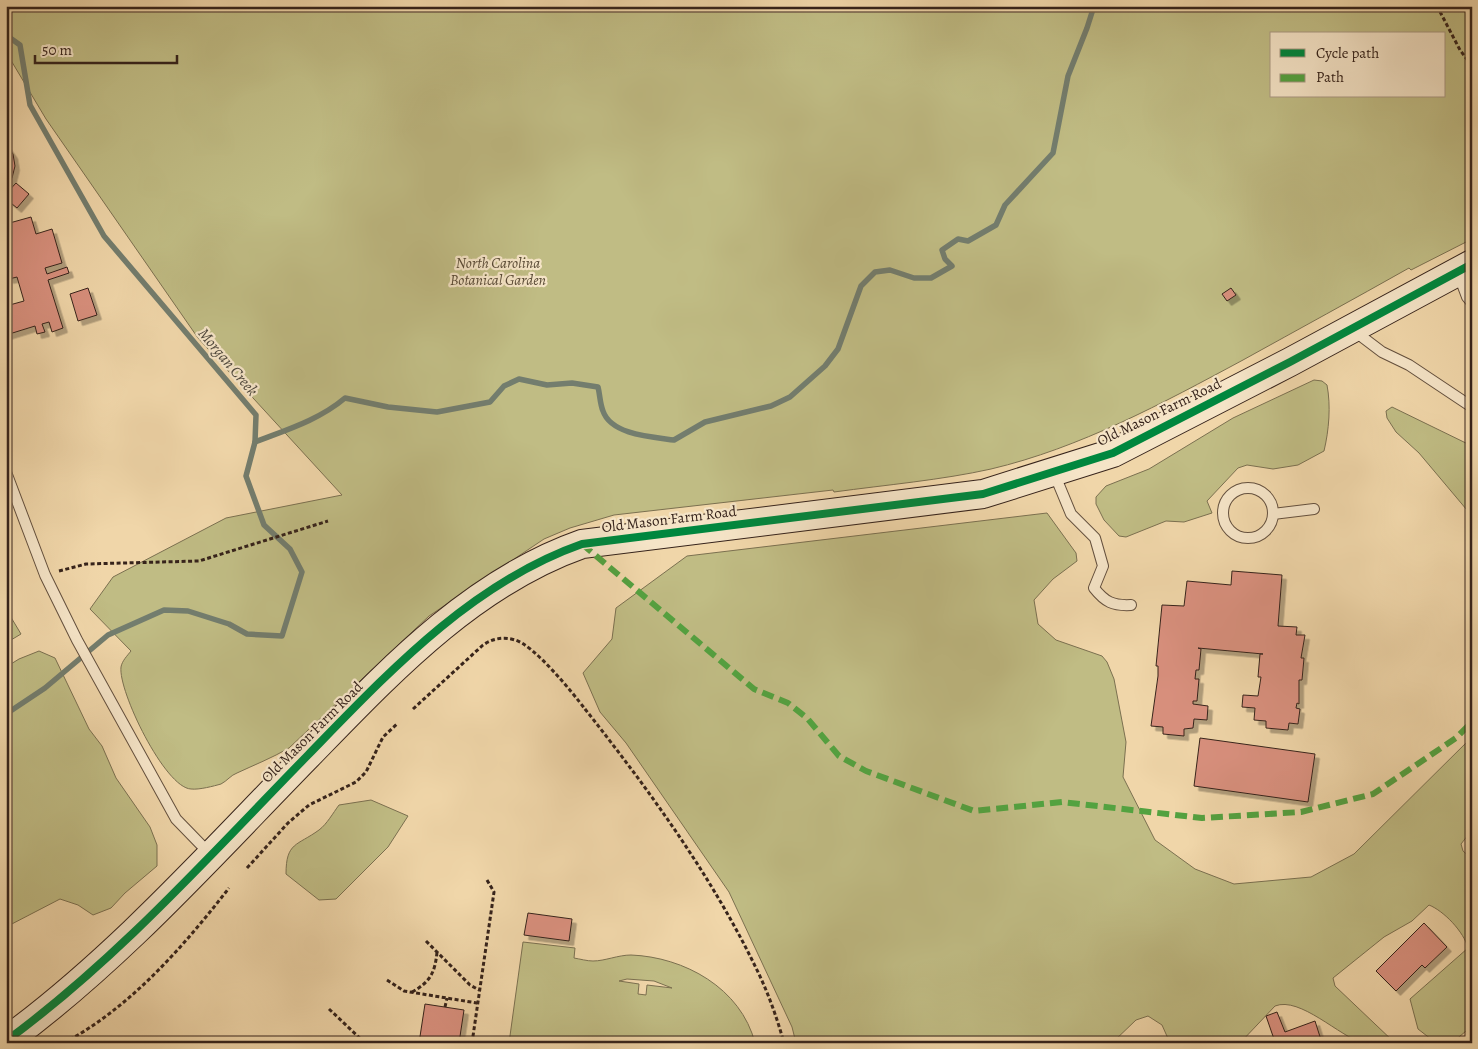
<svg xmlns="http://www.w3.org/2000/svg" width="1478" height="1049" font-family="Alegreya,serif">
<defs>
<filter id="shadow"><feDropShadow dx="4.5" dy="4.5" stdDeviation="0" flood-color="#0004"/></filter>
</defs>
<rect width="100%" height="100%" fill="#f0d6a9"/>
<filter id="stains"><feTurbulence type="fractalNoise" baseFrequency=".004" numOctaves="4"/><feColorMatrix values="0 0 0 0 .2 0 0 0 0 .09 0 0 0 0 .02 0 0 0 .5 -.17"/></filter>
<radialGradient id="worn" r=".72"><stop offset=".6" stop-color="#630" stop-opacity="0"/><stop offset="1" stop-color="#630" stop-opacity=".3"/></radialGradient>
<g fill="#c0bc84" stroke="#7b7050" fill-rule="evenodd">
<path d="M6,6H1472V239L1411,270L1409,268C1354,299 1299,329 1243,360C1163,403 1080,448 991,469C942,480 885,485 834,492L833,490L614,515L570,528L544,539L429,616L289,748C272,758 254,765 237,773C231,775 227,781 221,784C214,786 199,790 191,789C165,788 118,691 121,667C122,661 127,656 131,651L90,609L113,577L226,518L342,495L198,338L46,119L6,52ZM1272,34H1444V96H1272Z"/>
<path d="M1314,380L1322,381L1327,385C1331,406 1329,430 1324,451L1298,465L1273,469L1247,465L1238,468L1207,501L1212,513L1184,522L1166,521L1126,537L1119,536L1104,520L1096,504V497L1106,486L1149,469L1233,418Z"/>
<polygon points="1392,407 1472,446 1472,516 1419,453 1396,432 1387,418 1386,411"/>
<path d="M1047,513L1076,553L1077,561L1053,579L1034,600L1038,624L1056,640L1102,656L1107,662L1114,679L1126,742L1123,777L1155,840L1195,869L1234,884L1311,877L1354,854L1472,737V830L1461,844L1463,851L1472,859V1026L1453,1042L1436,1043L1418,1029L1410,999L1468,948C1464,932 1444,911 1429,905L1412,921L1384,937L1333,978L1335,986L1395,1043C1385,1043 1372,1045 1363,1043C1340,1037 1300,996 1275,1006L1240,1043H1170L1162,1025L1148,1016L1136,1020L1112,1043H796L792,1027L729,892L626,743L600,712L583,673L612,639L616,608L687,556Z"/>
<polygon points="6,609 21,634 6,643"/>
<polygon points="39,651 55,658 89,729 102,746 116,778 150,827 157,845 157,866 125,893 111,908 93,915 78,905 60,899 6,927 6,667 19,659"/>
<path d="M371,800L408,816L388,847L336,899L319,900L286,874C286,842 297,846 319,830C327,824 333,813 339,805Z"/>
<path d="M523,942L575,948L574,958C580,959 587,961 593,961C605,961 618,955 631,955C684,957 741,988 755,1043H509ZM627,979L654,981L672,988L647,985L646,995L638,994L639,984L619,981Z"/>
</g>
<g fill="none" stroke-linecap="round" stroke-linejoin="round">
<g stroke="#737d6e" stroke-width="5.5">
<polyline points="6,35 20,45 30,105 104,236 256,415 255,442 246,476 264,525 290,549 302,572 282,636 247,634 229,624 188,611 164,610 108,635 45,688 6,714"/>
<path d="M255,442C286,430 319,420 345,398L388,407L437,412L490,402L504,386L519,379L547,385L572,383L598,387C600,395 600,404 603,411C611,435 653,437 674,440L705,422L771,406L790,397L825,366L838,349L861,286L875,272L890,270L914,278H931L952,266L945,259L942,250L958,239L968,241L996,225L1005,205L1053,153L1068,76L1087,28L1094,6"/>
</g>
</g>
<g fill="#d9907e" stroke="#36231b" filter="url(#shadow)">
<polygon points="6,144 13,154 15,166 12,178 6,186"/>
<polygon points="16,183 29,194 17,208 6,199 6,194"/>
<polygon points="31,217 36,234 52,229 62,263 45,268 47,274 67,267 69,273 48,280 63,328 52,332 49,322 42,324 45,332 37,334 35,326 6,335 6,306 24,301 17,277 9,279 6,269 6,224"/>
<polygon points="88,288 97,315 78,321 70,294"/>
<polygon points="1231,288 1236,295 1227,301 1222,294"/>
<polygon points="1232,571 1282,575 1278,626 1297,627 1296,635 1305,635 1301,658 1304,658 1302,680 1299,680 1299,704 1297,703 1296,708 1300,709 1298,724 1289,723 1288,730 1266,728 1266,721 1254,720 1255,708 1242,707 1243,695 1258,696 1261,677 1258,677 1260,654 1263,654 1198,648 1201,649 1199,670 1196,670 1195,679 1199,679 1197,701 1193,701 1193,704 1208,706 1207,720 1194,719 1193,728 1184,729 1184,736 1163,734 1163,727 1151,726 1158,676 1158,666 1156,666 1162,605 1184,606 1187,581 1231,585"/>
<polygon points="1200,738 1315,754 1308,802 1194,786"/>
<polygon points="528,913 572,919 569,941 524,935"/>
<polygon points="1424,923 1447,947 1425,968 1422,965 1396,991 1376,971"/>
<polygon points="425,1004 464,1010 459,1043 419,1043"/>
<polygon points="1277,1012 1285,1032 1315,1021 1322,1043 1273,1043 1275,1042 1266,1016"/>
</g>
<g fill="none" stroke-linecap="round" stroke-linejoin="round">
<g stroke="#64503e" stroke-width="12">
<g id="lane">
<polyline points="1458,273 1467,297 1472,303"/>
<polyline points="1353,330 1382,352 1409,365 1472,407"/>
<polyline points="6,472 45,575 77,640 176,819 210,854"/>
<path d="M1054,473L1071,514L1095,538L1103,566L1094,588C1105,602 1113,606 1131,605"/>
<circle cx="1248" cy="513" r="25"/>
<polyline points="1273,514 1314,509"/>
</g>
</g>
<g stroke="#36231b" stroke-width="30">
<path id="secondary" d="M6,1041C118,959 211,854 308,755C388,673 471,583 582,544L983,494L1113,453L1290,362L1472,264"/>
</g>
<g stroke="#36231b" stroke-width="3" stroke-dasharray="4 2.5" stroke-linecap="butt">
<polyline points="1437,6 1460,50 1472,66"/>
<polyline points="59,571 86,564 199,561 328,521"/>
<path d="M413,709L483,645C492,639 503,636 515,640C534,645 572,692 585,709C649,790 711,875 756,968C768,992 777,1018 784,1043"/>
<polyline points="247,868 288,823 309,805 356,782 366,772 383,737 397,724"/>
<polyline points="426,941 470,985 479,990"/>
<polyline points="387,980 404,991 477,1003"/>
<path d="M412,992C430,982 435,973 437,952"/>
<polyline points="445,1007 447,998"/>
<polyline points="329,1009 365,1043"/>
<path d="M64,1043C131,1007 183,947 229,888"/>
<polyline points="472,1043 494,892 487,880"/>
</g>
<use href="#lane" stroke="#f5e4c7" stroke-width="10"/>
<use href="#secondary" stroke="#f5e4c7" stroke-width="28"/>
<polyline stroke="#53a240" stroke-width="6" stroke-dasharray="12 6" stroke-linecap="butt" points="582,544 754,689 788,703 807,718 839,756 866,771 974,811 1062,802 1202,818 1301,812 1373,794 1456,738 1472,722"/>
<g stroke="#f5e4c7" stroke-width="11">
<path id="cycleway" d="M6,1041C118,959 211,854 308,755C388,673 471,583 582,544L983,494L1113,453L1290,362L1472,264"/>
</g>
<use href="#cycleway" stroke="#00873e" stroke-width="8"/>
</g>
<g text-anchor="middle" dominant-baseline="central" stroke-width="4.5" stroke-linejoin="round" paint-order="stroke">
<g font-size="15" font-style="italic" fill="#584935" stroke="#f5e4c7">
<text x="498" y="263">North Carolina<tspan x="498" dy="17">Botanical Garden</tspan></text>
</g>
<g font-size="15" fill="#36231b" stroke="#f5e4c7">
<text transform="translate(1159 412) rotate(-26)">Old Mason Farm Road</text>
<text transform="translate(669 519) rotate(-7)">Old Mason Farm Road</text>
<text transform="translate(312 732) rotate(-45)">Old Mason Farm Road</text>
</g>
<g font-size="16" font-style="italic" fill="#4f483e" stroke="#f5e4c7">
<text transform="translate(228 362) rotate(50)">Morgan Creek</text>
</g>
</g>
<rect width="1478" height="1049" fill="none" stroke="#f0d6a9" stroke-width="25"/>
<rect x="8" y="8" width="1463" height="1034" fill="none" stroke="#36231b" stroke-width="2.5"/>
<rect x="12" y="12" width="1453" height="1024" fill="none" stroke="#36231b"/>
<rect x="1270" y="32" width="175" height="65" fill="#f5e4c7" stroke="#a99782"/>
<rect x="1280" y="49" width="25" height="8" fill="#00873e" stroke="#a99782"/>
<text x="1316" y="58" font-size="15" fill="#36231b">Cycle path</text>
<rect x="1280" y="74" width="25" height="8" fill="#53a240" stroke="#a99782"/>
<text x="1316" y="82" font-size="15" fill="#36231b">Path</text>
<path d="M35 55v8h142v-8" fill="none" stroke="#36231b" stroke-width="2.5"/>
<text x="42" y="55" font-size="15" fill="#36231b" stroke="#f5e4c7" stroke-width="4" paint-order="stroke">50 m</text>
<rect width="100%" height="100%" filter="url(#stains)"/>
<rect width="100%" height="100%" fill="url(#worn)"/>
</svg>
